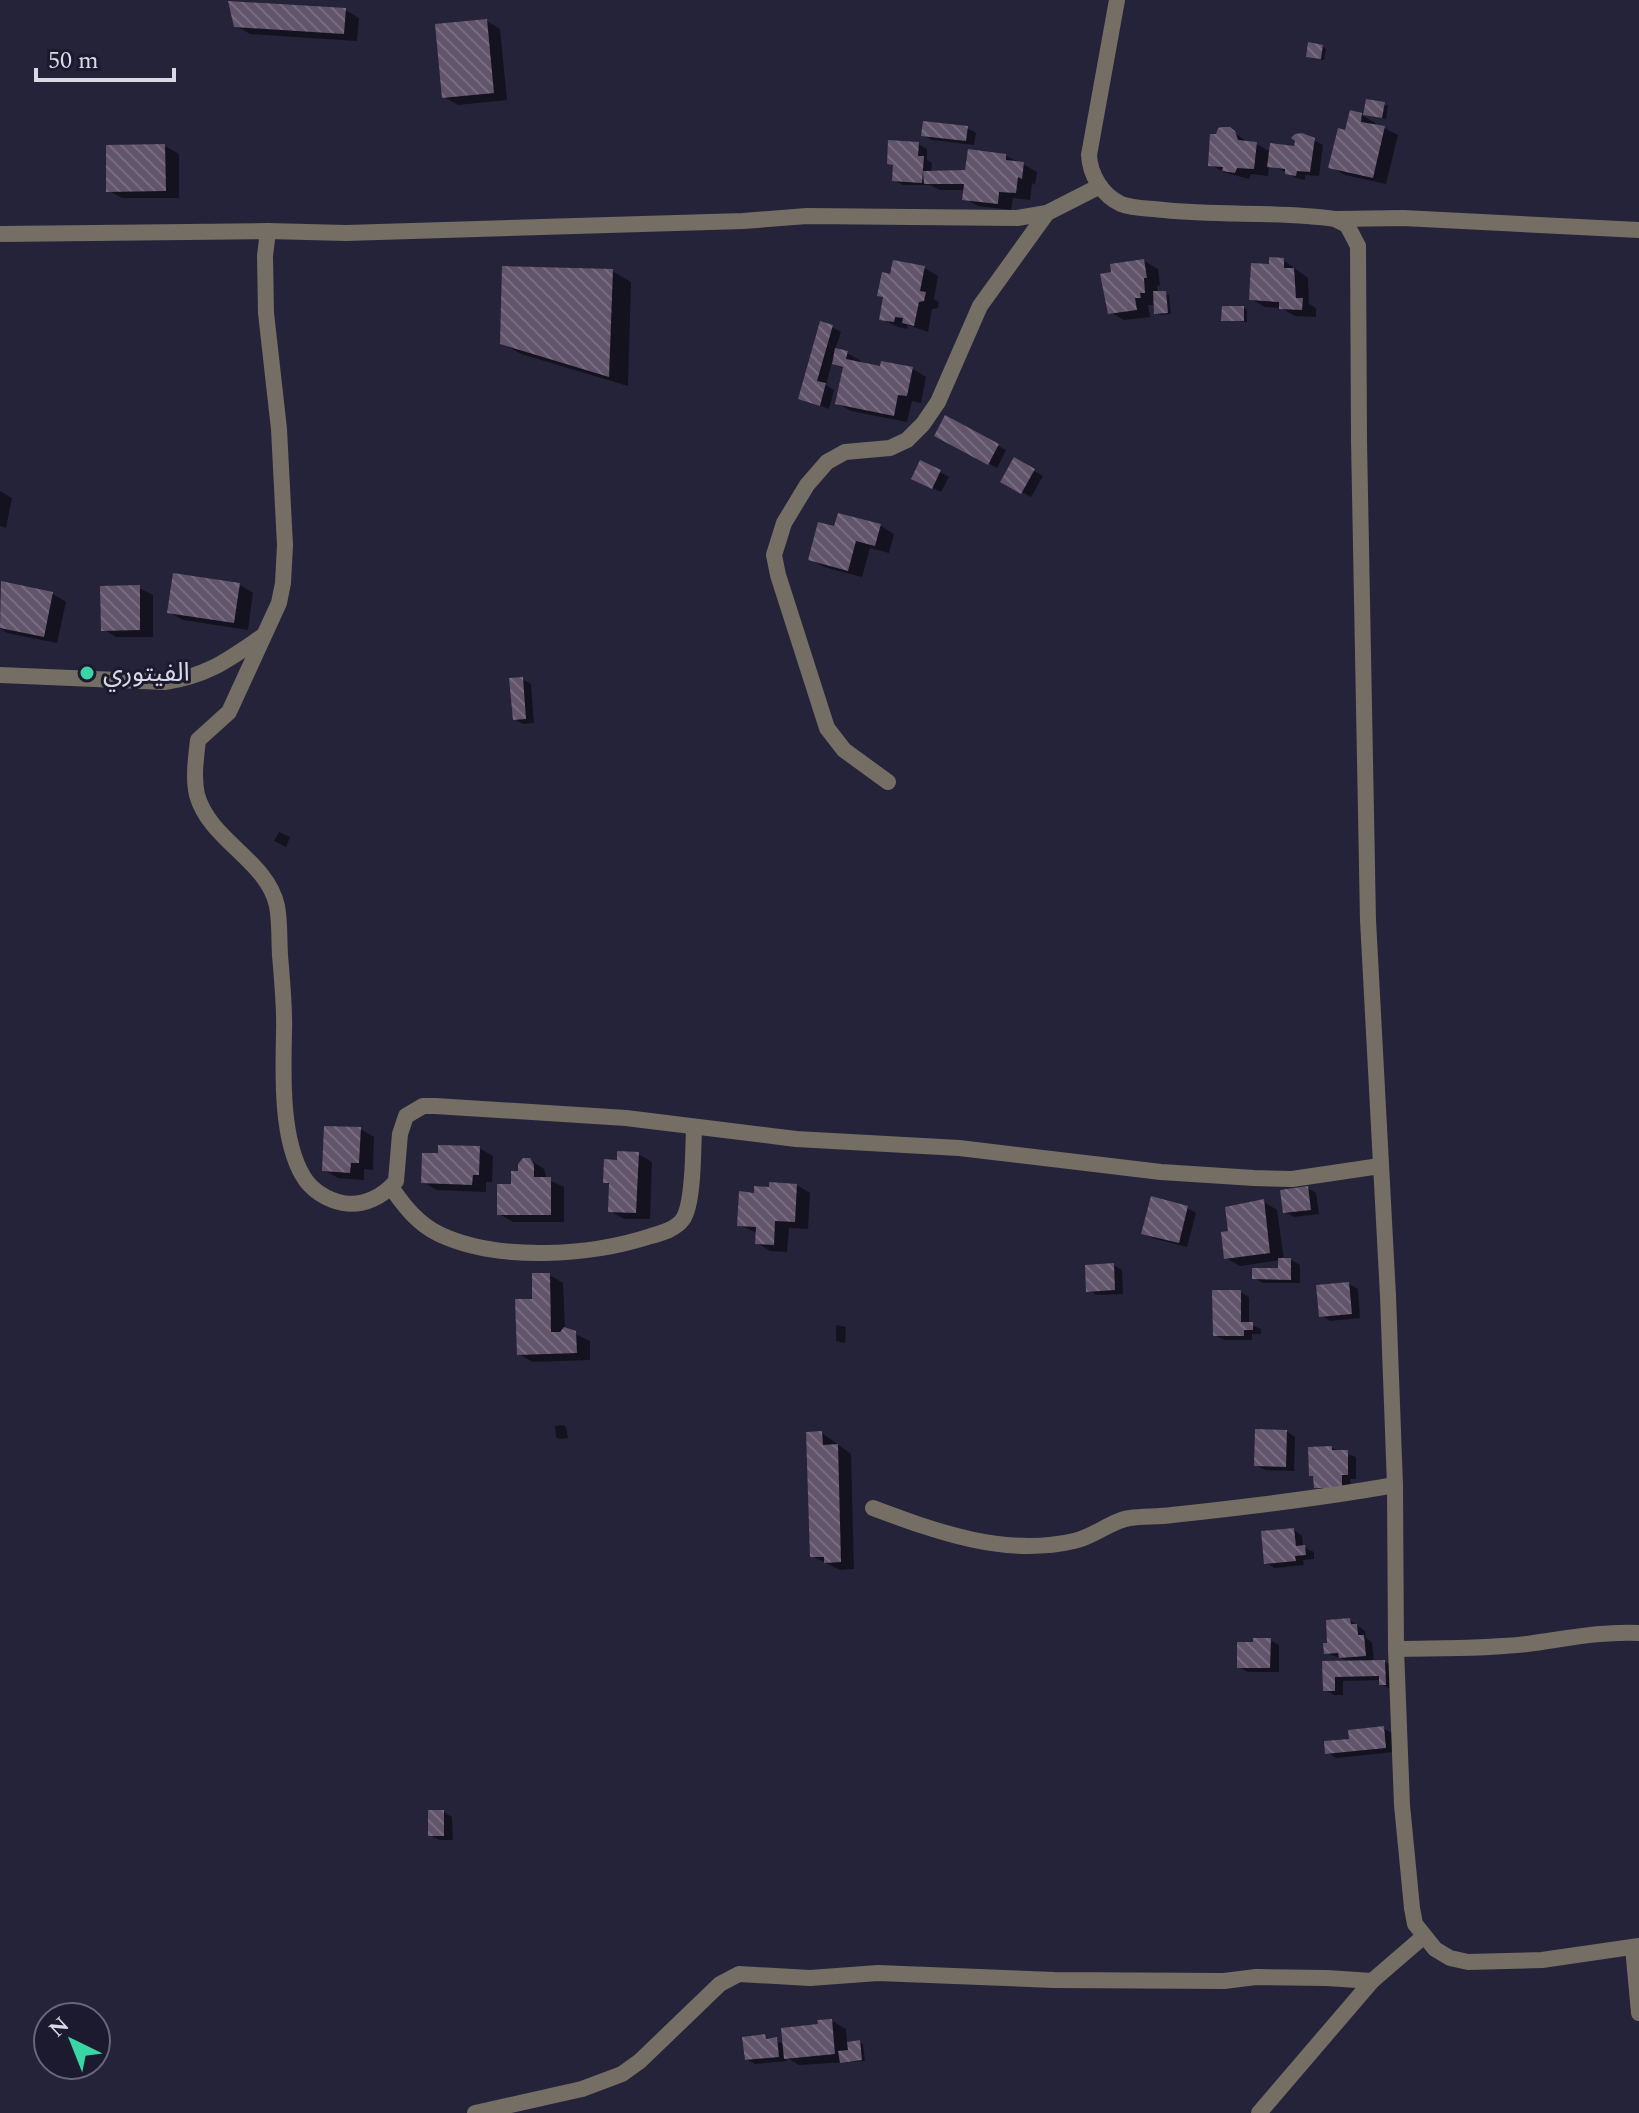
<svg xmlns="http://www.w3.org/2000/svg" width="1639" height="2113" font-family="Spectral,'Noto Sans Arabic',serif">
<defs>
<pattern id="building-back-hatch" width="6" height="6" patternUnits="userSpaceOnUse" patternTransform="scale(2)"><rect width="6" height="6" fill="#61546b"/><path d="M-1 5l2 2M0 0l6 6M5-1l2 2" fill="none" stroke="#776c80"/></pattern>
</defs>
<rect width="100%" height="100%" fill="#252339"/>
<g fill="#0007">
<polygon points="345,10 359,18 357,41 250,34 236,26"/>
<polygon points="487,21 500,29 507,100 458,105 444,97"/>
<polygon points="1322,46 1326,49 1324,60 1308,56"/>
<polygon points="1368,101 1388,106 1386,119 1365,115"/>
<polygon points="1351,112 1362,115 1375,123 1375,126 1384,128 1398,135 1386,184 1345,175 1331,167 1347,132"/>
<polygon points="967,128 976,133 974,145 932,140 923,135"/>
<polygon points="1229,129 1249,143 1256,144 1271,152 1296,148 1314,140 1323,145 1319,176 1305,175 1305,180 1296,178 1287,172 1269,165 1268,176 1251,174 1249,179 1223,172 1210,164"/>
<polygon points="918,144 927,149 927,160 932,163 931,173 967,172 1006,156 1023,164 1037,172 1035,185 1032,183 1030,200 1013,198 1011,210 978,206 964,198 965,190 940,190 930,185 903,185 894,180 895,167 889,163"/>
<polygon points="165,146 179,154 179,198 122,198 108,190"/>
<polygon points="1283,260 1308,278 1309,304 1316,308 1316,317 1295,316 1281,308 1265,307 1251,299 1271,266"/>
<polygon points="1144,261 1158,269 1160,285 1157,286 1158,293 1169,295 1171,314 1160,315 1156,312 1156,305 1148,305 1150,317 1124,320 1110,312"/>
<polygon points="924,268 938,276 934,299 939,302 938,308 932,309 928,332 908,325 907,329 895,326 881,318 885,298 879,295"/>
<polygon points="612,271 631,282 628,386 521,354 502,343"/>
<polygon points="1244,308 1247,310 1247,322 1223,319"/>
<polygon points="832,327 841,332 835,350 847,353 861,361 860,364 882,368 883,363 913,369 926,377 921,403 912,401 907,422 851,411 837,403 844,369 832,362 826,385 834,390 829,409 800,398"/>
<polygon points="946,418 1006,450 997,468 936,435"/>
<polygon points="1015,460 1043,476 1031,497 1002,481"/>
<polygon points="940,472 949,477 941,492 922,483"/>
<polygon points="0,491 12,498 6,528 0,526"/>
<polygon points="840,515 881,526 894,534 889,553 870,548 862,577 824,567 810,559 836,529"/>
<polygon points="2,584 53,594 66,602 57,643 7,633 0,628"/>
<polygon points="240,585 253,593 248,630 183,620 169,612"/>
<polygon points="139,588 153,595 153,637 116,637 103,629"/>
<polygon points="522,679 531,684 534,723 523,724 514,719"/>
<polygon points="279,832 290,837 286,847 274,841"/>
<polygon points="360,1129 374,1137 373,1170 364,1169 364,1180 338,1178 324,1170"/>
<polygon points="479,1148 493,1156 492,1182 486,1182 486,1192 437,1190 423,1182"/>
<polygon points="638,1154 652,1162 650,1219 624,1219 610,1211 611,1185 605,1182 619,1162"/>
<polygon points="530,1160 544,1169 547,1179 564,1187 564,1222 513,1222 499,1214"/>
<polygon points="797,1185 810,1193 808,1229 789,1228 787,1252 770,1251 757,1243 757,1233 739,1225 755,1195"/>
<polygon points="1308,1188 1316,1193 1319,1214 1294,1217 1285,1212"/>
<polygon points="1264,1202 1277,1210 1284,1260 1291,1260 1300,1265 1300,1283 1263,1283 1254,1278 1280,1270 1280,1260 1240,1266 1226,1258 1231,1233"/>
<polygon points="1187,1208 1196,1213 1187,1247 1152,1238 1144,1233"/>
<polygon points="1113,1265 1122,1270 1123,1294 1097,1295 1088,1290"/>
<polygon points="550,1275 563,1283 565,1329 590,1341 590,1360 532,1362 519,1354 534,1301"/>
<polygon points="1349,1284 1358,1289 1360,1318 1330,1321 1321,1315"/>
<polygon points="1240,1292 1249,1297 1249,1324 1261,1329 1261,1334 1252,1334 1252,1340 1224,1340 1215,1335"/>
<polygon points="836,1325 846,1327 845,1343 836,1341"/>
<polygon points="563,1425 566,1427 568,1438 560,1439 556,1437 555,1426"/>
<polygon points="1286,1431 1295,1437 1294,1471 1265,1470 1256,1465"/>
<polygon points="822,1433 851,1454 854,1569 840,1570 812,1556"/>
<polygon points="1332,1448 1356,1457 1356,1479 1350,1479 1351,1491 1324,1492 1316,1487 1315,1478 1311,1475"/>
<polygon points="1294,1530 1302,1536 1303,1547 1314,1552 1314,1559 1303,1560 1304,1565 1275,1568 1266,1563"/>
<polygon points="1350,1620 1365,1631 1366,1638 1372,1642 1374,1662 1385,1662 1394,1667 1390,1689 1381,1684 1381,1680 1343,1681 1343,1695 1334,1695 1325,1690 1324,1663 1350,1662 1326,1653"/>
<polygon points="1270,1640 1279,1645 1279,1672 1248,1672 1239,1667 1255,1644"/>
<polygon points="1383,1728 1392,1733 1394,1752 1336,1758 1327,1752"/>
<polygon points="444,1812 452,1817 453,1840 439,1840 430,1835"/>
<polygon points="832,2021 846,2029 847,2044 859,2042 863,2044 865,2061 799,2065 787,2058 787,2061 755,2064 746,2059 765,2037 784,2044"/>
</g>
<g fill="url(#building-back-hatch)">
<polygon points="228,1 346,8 344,34 234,27"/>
<polygon points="487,19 494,93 442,98 435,24"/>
<polygon points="1308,42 1323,45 1321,59 1306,57"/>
<polygon points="1366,99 1385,102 1382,118 1363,115"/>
<polygon points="1350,110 1362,113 1361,122 1385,126 1373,178 1328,168 1338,128 1345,130"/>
<polygon points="923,121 968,126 966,141 921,136"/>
<polygon points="1222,127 1230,127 1235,131 1238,140 1257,142 1254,169 1237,168 1235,173 1222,171 1223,167 1208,166 1210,134 1216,134 1218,128"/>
<polygon points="1302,133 1315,138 1310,172 1297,171 1296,176 1285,174 1285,169 1267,167 1270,143 1294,146 1295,141 1291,138 1295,134"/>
<polygon points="888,140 919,142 918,156 924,156 922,183 892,181 893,165 887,164"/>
<polygon points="165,144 166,191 106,192 106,145"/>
<polygon points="968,149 1006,154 1006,160 1024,162 1022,179 1018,177 1016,193 999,192 998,204 962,200 964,184 924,184 923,171 965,170"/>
<polygon points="1269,257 1284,258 1284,268 1294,268 1296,298 1303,298 1302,310 1279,309 1279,302 1249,300 1251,263 1269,264"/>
<polygon points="1144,259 1147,278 1144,278 1145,293 1140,293 1141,298 1135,298 1137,310 1108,314 1100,274 1111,272 1110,264"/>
<polygon points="893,260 925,266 920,291 926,292 924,301 919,302 914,326 902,323 903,318 895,317 894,322 879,320 883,297 877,296 882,272 890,274"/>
<polygon points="502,266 613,269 609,377 500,344"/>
<polygon points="1153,291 1166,291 1168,313 1154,314"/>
<polygon points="1222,306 1244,306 1244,321 1221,321"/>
<polygon points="820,321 833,325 817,381 826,383 820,406 798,399"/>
<polygon points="835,348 848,351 846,359 880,366 881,361 913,367 907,396 898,395 894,416 835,404 843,367 832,364"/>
<polygon points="945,415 999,444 988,465 934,436"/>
<polygon points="1014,457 1035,469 1021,494 1000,482"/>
<polygon points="920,460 941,470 932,489 911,479"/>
<polygon points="838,513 881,524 875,546 856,541 848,571 808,560 818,522 834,526"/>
<polygon points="173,573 240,583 234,623 167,613"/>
<polygon points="1,581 53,592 44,637 0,628"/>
<polygon points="140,585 140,630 101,631 100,586"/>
<polygon points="523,677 526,719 513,720 509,678"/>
<polygon points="324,1126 361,1127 359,1163 351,1163 350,1173 322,1171"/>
<polygon points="438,1145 480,1146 479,1175 473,1175 472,1185 421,1183 422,1153 438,1153"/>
<polygon points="617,1151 639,1152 636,1213 608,1212 609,1183 603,1183 604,1159 617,1160"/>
<polygon points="523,1158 530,1158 534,1165 534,1177 551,1177 551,1215 497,1215 497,1184 511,1184 511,1171 518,1171 518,1164"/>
<polygon points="769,1182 797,1184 795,1222 775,1221 774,1245 755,1244 756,1227 737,1226 739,1191 754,1193 754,1186 769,1187"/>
<polygon points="1308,1186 1311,1210 1283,1213 1280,1190"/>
<polygon points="1151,1196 1188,1206 1179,1243 1141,1234"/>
<polygon points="1264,1199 1270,1253 1224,1259 1221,1232 1228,1231 1225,1207"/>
<polygon points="1278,1258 1291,1258 1291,1280 1252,1279 1252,1268 1278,1268"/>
<polygon points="1114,1263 1115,1290 1086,1292 1085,1265"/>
<polygon points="532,1273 550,1273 551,1332 560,1332 564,1327 576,1331 577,1353 517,1355 515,1299 532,1299"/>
<polygon points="1349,1282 1352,1314 1319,1317 1316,1285"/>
<polygon points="1212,1290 1241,1290 1241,1322 1253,1322 1253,1330 1244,1330 1244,1336 1213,1336"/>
<polygon points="1255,1429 1287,1430 1286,1467 1254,1466"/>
<polygon points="822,1431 823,1445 838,1444 841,1562 824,1563 824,1557 810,1557 806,1432"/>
<polygon points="1332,1446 1332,1450 1348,1450 1348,1475 1342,1475 1342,1488 1314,1488 1313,1476 1309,1476 1308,1447"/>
<polygon points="1294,1528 1296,1546 1305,1545 1306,1555 1295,1556 1296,1561 1264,1564 1261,1531"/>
<polygon points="1350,1618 1351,1624 1357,1624 1358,1635 1364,1635 1366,1656 1339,1658 1338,1653 1324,1654 1323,1643 1327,1643 1326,1620"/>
<polygon points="1253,1638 1271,1638 1270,1668 1237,1668 1237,1642 1253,1642"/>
<polygon points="1385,1660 1386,1685 1379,1685 1379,1676 1335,1677 1335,1691 1323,1691 1322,1661"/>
<polygon points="1384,1726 1386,1748 1325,1754 1324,1741 1349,1739 1348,1730"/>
<rect x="428" y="1810" width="16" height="26"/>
<polygon points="832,2019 835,2054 784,2059 781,2028 818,2024 817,2020"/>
<polygon points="765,2034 766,2039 777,2037 779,2057 745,2060 742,2037"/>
<polygon points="860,2040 862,2060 840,2063 838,2051 848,2050 847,2042"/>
</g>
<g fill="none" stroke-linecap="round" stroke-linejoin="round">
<g stroke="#746e64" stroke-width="16">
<path d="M1117,0L1089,155C1090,175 1102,195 1121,204C1134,209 1150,208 1164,210C1221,216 1279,211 1335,219L1347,225L1358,246L1359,440L1368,920L1388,1296L1395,1485L1396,1649L1402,1805L1412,1908L1415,1924L1435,1949L1450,1958L1468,1962L1542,1960L1639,1946"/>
<polyline points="1337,219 1403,218 1639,230"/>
<path d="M268,231L265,256L266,313L279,429L285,545L283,583L279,603L229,712L198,740C196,758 193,778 197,795C210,841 267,860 277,906C280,922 279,939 280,955C282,981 285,1007 284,1033C283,1076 281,1139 303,1176C311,1190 327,1200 343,1203C363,1207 384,1196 396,1181L400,1134L406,1116L423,1106H435L626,1118L796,1139L959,1148L1161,1172L1254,1178L1292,1179L1380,1166"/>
<polyline points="0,234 268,231 346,233 743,221 807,216 1017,218 1047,213 1100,186"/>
<path d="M0,675L165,682C208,676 229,659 263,636"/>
<polyline points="888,782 844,750 827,728 778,575 774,555 784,523 807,485 827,462 845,452 890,448 907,440 923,424 938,402 980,306 1047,213"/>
<path d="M391,1187C404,1206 418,1224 439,1234C498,1262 590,1256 651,1236C662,1233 676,1229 683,1219C694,1203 693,1148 694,1128"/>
<path d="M873,1508C937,1532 1005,1557 1074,1541C1094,1537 1112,1520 1130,1518C1143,1516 1158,1517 1172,1515C1247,1507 1321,1498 1395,1485"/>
<path d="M1396,1649C1440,1648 1484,1649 1527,1644C1565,1639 1601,1631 1639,1633"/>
<polyline points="1633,1947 1639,2013"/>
<polyline points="475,2113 582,2089 622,2074 640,2061 720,1984 739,1974 810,1978 878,1973 1054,1980 1224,1981 1256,1977 1327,1978 1372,1981"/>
<polyline points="1259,2113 1372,1981 1423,1937"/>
</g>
</g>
<circle fill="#3ad4a5" stroke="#1c1a2f" stroke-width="3" cx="87" cy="673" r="8"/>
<g text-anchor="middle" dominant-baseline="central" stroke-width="6" stroke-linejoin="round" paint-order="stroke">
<g font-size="26" fill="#d8d8e7" stroke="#1c1a2f" text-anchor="start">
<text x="103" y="673">الفيتوري</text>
</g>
</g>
<g transform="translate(72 2041) rotate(317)"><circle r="38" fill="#1c1a2f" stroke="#676679" stroke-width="2"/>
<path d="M0-6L14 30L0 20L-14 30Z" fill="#3ad4a5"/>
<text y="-12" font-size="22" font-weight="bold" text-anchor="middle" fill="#d8d8e7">N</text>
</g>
<path d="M36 68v12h138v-12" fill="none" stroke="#d8d8e7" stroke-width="4"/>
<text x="48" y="68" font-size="24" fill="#d8d8e7" stroke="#1c1a2f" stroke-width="6" paint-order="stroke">50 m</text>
</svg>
